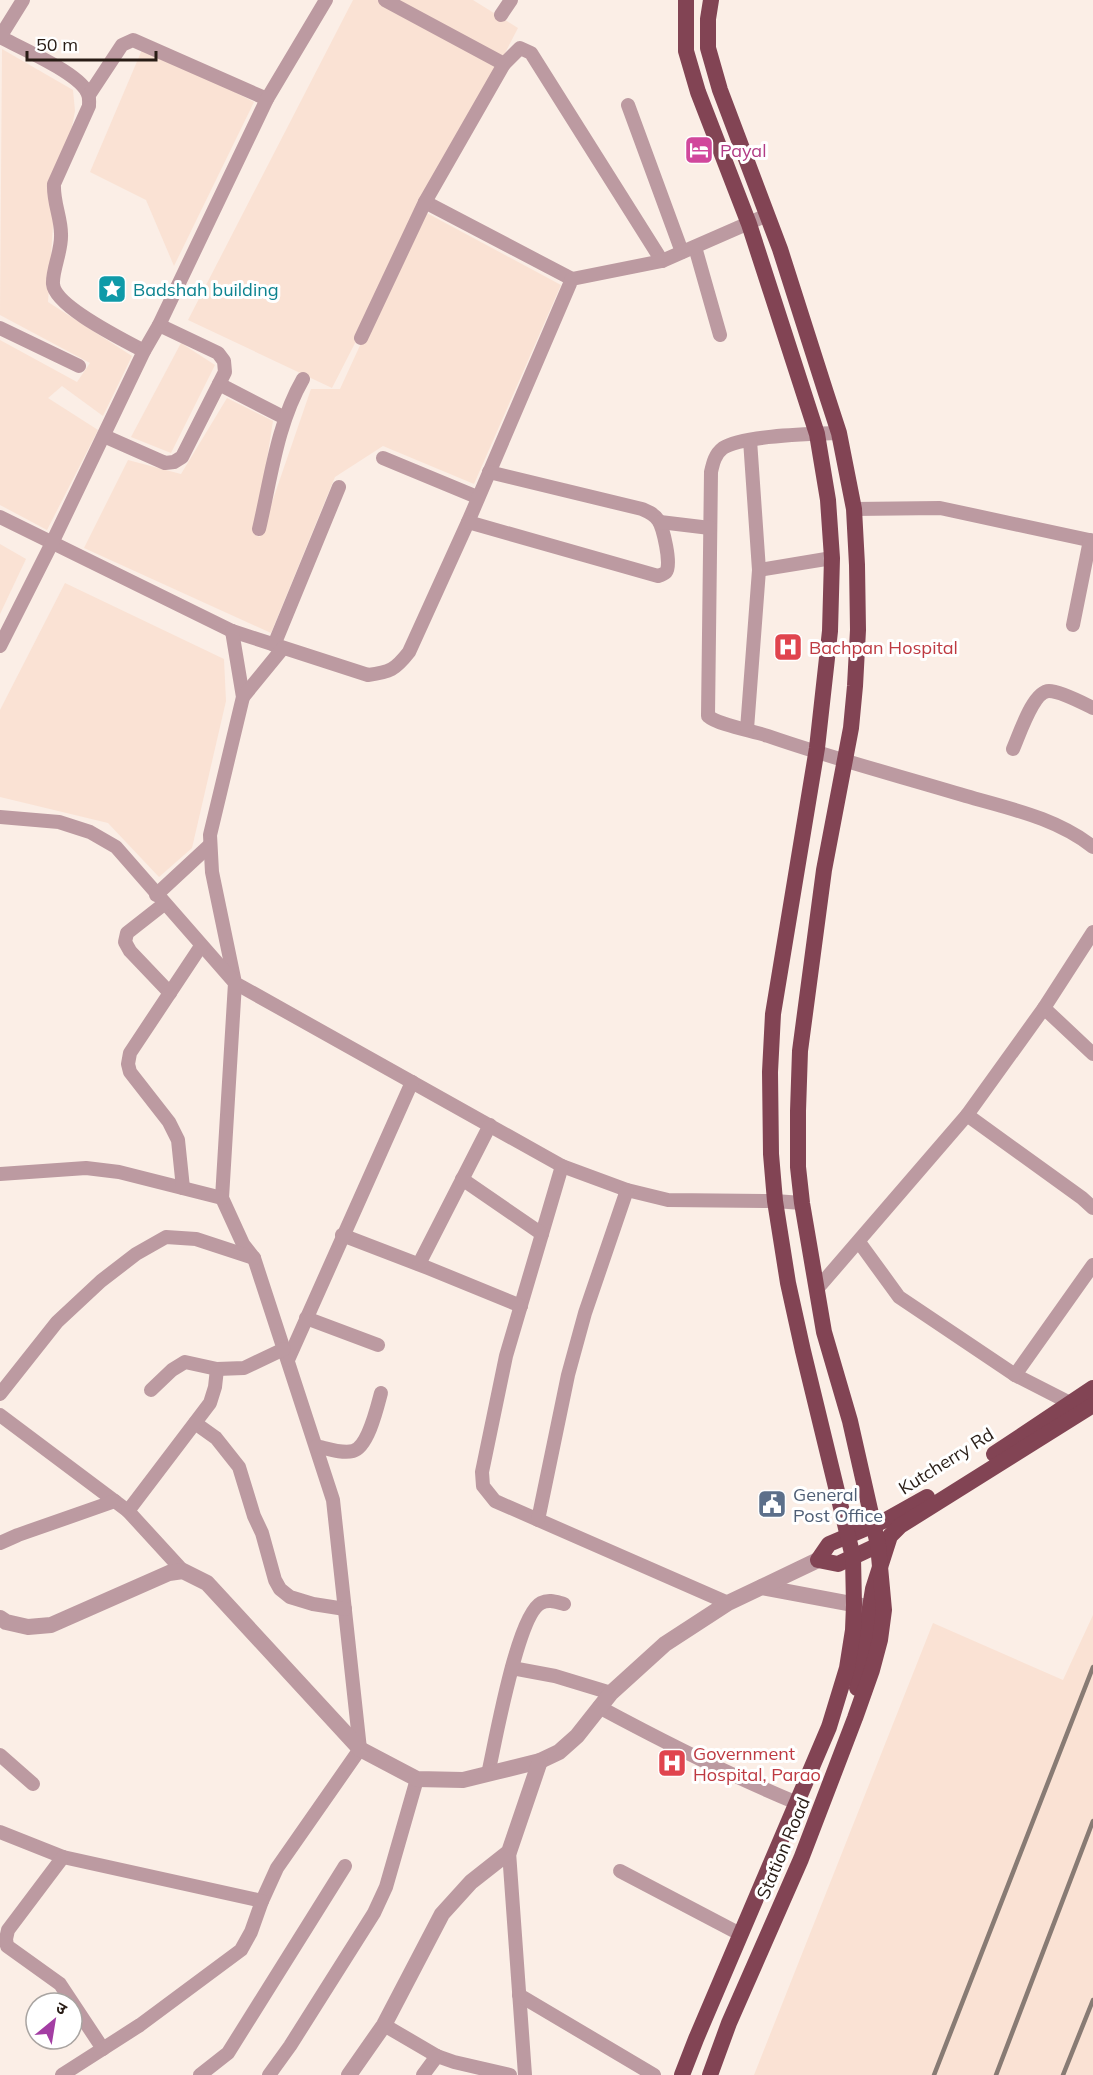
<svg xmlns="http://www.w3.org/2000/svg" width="1093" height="2075" font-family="Mulish,'Noto Sans Devanagari',sans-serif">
<rect width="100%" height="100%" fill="#fbeee6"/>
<g fill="#fae2d4">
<polygon points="353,0 473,0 518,28 423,211 561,285 474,484 383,446 335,477 271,633 84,548 128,460 181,474 227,398 273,421 255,535 260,537 311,389 340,389 412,232 332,388 188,320"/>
<polygon points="144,45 254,102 174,266 146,200 90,172"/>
<polygon points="2,49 73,90 75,111 53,225 48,302 132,356 103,416 62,386 48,398 98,430 47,530 0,505 0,340 77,382 90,363 0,315"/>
<polygon points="181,343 215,365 171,453 131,437"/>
<polygon points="0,544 26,559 0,614"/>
<polygon points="65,583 224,659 226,701 192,848 159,877 108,823 0,797 0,710"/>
<polygon points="1093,1615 1093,2075 754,2075 933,1623 1063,1680"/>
</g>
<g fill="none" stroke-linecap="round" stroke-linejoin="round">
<g stroke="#bc9aa1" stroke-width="14">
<polyline points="385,0 504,64"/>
<polyline points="501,15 511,0"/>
<path d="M0,37C21,48 78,73 87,92C90,97 89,101 89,106L54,184C53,202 61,217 61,234C62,251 52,270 53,284C55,307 124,340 144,351"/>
<polyline points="0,37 23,0"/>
<polyline points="89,95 122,45 133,40 267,99"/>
<polyline points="628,105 682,252"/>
<polyline points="425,202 572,279"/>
<polyline points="695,247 720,335"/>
<polyline points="0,328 79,366"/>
<polyline points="361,338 425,202 504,64 520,48 531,53 662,261"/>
<polyline points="219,384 285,418"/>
<path d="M839,433C813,434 742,435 723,448C715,454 713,463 711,472L708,716C718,725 754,731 768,736C834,759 900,776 966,796C1011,809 1056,818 1093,847"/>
<polyline points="104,436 165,463 174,462 182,457 225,372 224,361 218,353 159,325"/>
<polyline points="383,458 477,497"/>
<polyline points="854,509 940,508 1093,541"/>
<path d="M0,517L232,631L368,675C390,672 395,670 409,652L468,522L572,279L662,261L767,215"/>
<path d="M468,522L658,576C661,575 664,574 666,572C672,565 663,527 658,520C654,514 649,512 642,509L489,472"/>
<polyline points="660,522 710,528"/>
<path d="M259,529C271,478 277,424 303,379"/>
<polyline points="759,570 832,558"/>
<polyline points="1073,625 1090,540"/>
<polyline points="232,631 243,697 210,835 212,872 235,983 562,1166 627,1190 668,1200 775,1201 802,1203"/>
<polyline points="274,645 339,487"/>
<polyline points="0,646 52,543 144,351 159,325 267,99 326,0"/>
<polyline points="243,697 283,648"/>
<polyline points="747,729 759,570 750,440"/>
<path d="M1013,749C1019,736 1033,691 1049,691C1060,691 1083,703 1093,708"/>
<polyline points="0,817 59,822 90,832 116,847 235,983 222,1198 243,1244 254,1258 333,1500 360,1749 277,1868 262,1901 63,1857 0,1832"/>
<polyline points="156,895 210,845"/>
<polyline points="164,904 127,933 125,942 130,951 170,993"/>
<polyline points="1044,1008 1093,1054"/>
<polyline points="967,1115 1082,1198 1093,1208"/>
<polyline points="562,1166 506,1356 482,1472 483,1486 495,1501 728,1603"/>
<polyline points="0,1174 86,1168 119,1172 222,1198"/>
<polyline points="462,1179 542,1234"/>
<polyline points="183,1188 178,1140 169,1122 130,1072 128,1064 130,1053 201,946"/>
<polyline points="342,1235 428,1268 521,1306"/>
<polyline points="859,1242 899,1297 1015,1375 1070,1403"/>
<polyline points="419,1264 490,1125"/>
<polyline points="817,1289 967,1115 1044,1008 1093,932"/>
<polyline points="306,1318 378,1345"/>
<polyline points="288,1360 412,1082"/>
<polyline points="1015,1375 1093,1265"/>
<polyline points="151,1390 172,1370 185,1362 217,1369 244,1368 284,1349"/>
<polyline points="0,1394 57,1322 101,1281 136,1254 166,1237 196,1239 254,1258"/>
<polyline points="0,1415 128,1511 183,1571"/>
<polyline points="195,1423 216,1438 239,1467 254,1516 262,1533 275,1580 280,1589 290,1597 313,1604 345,1609"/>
<path d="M316,1446C326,1448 342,1454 353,1451C368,1447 377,1408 381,1393"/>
<polyline points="128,1511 210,1403 215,1387 217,1369"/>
<polyline points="538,1520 568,1375 585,1313 627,1190"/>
<polyline points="0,1543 18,1535 115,1501"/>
<polyline points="512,1668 555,1676 611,1693"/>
<path d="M599,1707C664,1742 729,1775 797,1803"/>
<polyline points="0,1755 33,1784"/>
<path d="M488,1774C495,1744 517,1615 541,1603C549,1599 556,1602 564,1604"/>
<polyline points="509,1852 525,2075"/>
<polyline points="63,1857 8,1930 6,1939 7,1946 60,1984 103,2049"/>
<polyline points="620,1871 740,1934"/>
<polyline points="519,1995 654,2075"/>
<polyline points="384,2025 437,2056 454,2062 510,2075"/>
<polyline points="62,2075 140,2025 241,1950 251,1932 262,1901"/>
<polyline points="200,2075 228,2053 345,1866"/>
<polyline points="269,2075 290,2046 374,1913 386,1887 417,1779"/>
<polyline points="423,2075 437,2056"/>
</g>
<g stroke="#bc9aa1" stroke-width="16">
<polyline points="762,1587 868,1607"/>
<polyline points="0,1618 6,1622 28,1627 51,1625 169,1573 183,1571 207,1583 360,1749 417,1779 463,1780 540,1761 559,1752 577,1736 611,1693 665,1644 728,1603 818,1560"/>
<polyline points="349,2075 384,2025 442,1914 471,1882 509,1852 540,1761"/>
</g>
<g stroke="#824454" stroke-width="16">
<polyline points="994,1454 1093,1388"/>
<polyline points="887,1541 838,1564 818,1560 829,1544 886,1520 927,1497"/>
<polyline points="857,1688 873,1589 890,1536 900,1526 1093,1405"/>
<polyline points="682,2075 696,2039 829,1727 847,1668 853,1630 854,1605 853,1557 803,1351 788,1283 775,1201 771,1154 770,1072 773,1014 817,748 830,631 832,558 828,500 817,434 749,224 698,92 686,51 686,0"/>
<polyline points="710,2075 729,2023 801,1859 855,1718 872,1670 880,1640 884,1610 878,1545 850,1421 824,1332 802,1203 798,1167 798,1111 800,1051 824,870 851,728 855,686 858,630 857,565 854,509 839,433 826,393 780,249 720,90 708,48 708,19 711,0"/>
</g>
<g stroke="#887b74" stroke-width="4.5">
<polyline points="934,2075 1093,1667"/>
<polyline points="996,2075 1093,1821"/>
<polyline points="1063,2075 1093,2000"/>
</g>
</g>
<defs>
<g id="hotel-square" transform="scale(1.5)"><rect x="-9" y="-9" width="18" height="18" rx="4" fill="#d1479c" stroke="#fff"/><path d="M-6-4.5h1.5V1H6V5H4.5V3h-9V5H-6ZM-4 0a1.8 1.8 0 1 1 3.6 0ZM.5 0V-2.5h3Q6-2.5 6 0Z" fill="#fff"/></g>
<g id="sight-square" transform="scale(1.5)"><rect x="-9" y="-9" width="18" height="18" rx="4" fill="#0f9aa8" stroke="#fff"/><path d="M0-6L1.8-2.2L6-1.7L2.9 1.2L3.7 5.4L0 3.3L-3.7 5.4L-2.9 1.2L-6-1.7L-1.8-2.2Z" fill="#fff"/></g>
<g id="hospital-square" transform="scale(1.5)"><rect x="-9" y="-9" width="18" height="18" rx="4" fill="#e0444e" stroke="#fff"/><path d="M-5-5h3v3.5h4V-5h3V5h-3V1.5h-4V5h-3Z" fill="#fff"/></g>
<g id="civic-square" transform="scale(1.5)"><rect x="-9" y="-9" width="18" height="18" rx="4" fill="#5c6f8a" stroke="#fff"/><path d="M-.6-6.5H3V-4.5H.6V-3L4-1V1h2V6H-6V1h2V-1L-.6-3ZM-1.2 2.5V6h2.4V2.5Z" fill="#fff"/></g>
</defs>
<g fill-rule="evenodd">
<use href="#hotel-square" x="699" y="150"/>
<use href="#sight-square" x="112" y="289"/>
<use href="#hospital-square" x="788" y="647"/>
<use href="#civic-square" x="772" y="1504"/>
<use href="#hospital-square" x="672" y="1763"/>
</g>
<g text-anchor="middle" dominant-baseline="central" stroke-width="6" stroke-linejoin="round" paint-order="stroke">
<g font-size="18" fill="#b23c85" stroke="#fff" text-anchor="start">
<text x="720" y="150">Payal</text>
</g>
<g font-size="18" fill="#0d838f" stroke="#fff" text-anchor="start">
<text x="133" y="289">Badshah building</text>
</g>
<g font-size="18" fill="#be3a42" stroke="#fff" text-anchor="start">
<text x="809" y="647">Bachpan Hospital</text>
<text x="693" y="1753">Government<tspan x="693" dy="21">Hospital, Parao</tspan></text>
</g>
<g font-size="18" fill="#281c15" stroke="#fff">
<text transform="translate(946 1461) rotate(-32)">Kutcherry Rd</text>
<text transform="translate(783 1848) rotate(-67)">Station Road</text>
</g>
<g font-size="18" fill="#4e5e75" stroke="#fff" text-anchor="start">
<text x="793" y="1494">General<tspan x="793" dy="21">Post Office</tspan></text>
</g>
</g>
<g transform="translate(54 2021) rotate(30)"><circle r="28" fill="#ffffff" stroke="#a9a4a1" stroke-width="1.5"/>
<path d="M0-4.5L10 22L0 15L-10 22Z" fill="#a33ea3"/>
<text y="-9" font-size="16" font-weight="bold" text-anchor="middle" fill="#281c15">उ</text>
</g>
<path d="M27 51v9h129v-9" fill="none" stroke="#281c15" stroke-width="3"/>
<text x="36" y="51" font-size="18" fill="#281c15" stroke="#ffffff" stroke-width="4.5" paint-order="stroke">50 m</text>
</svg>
